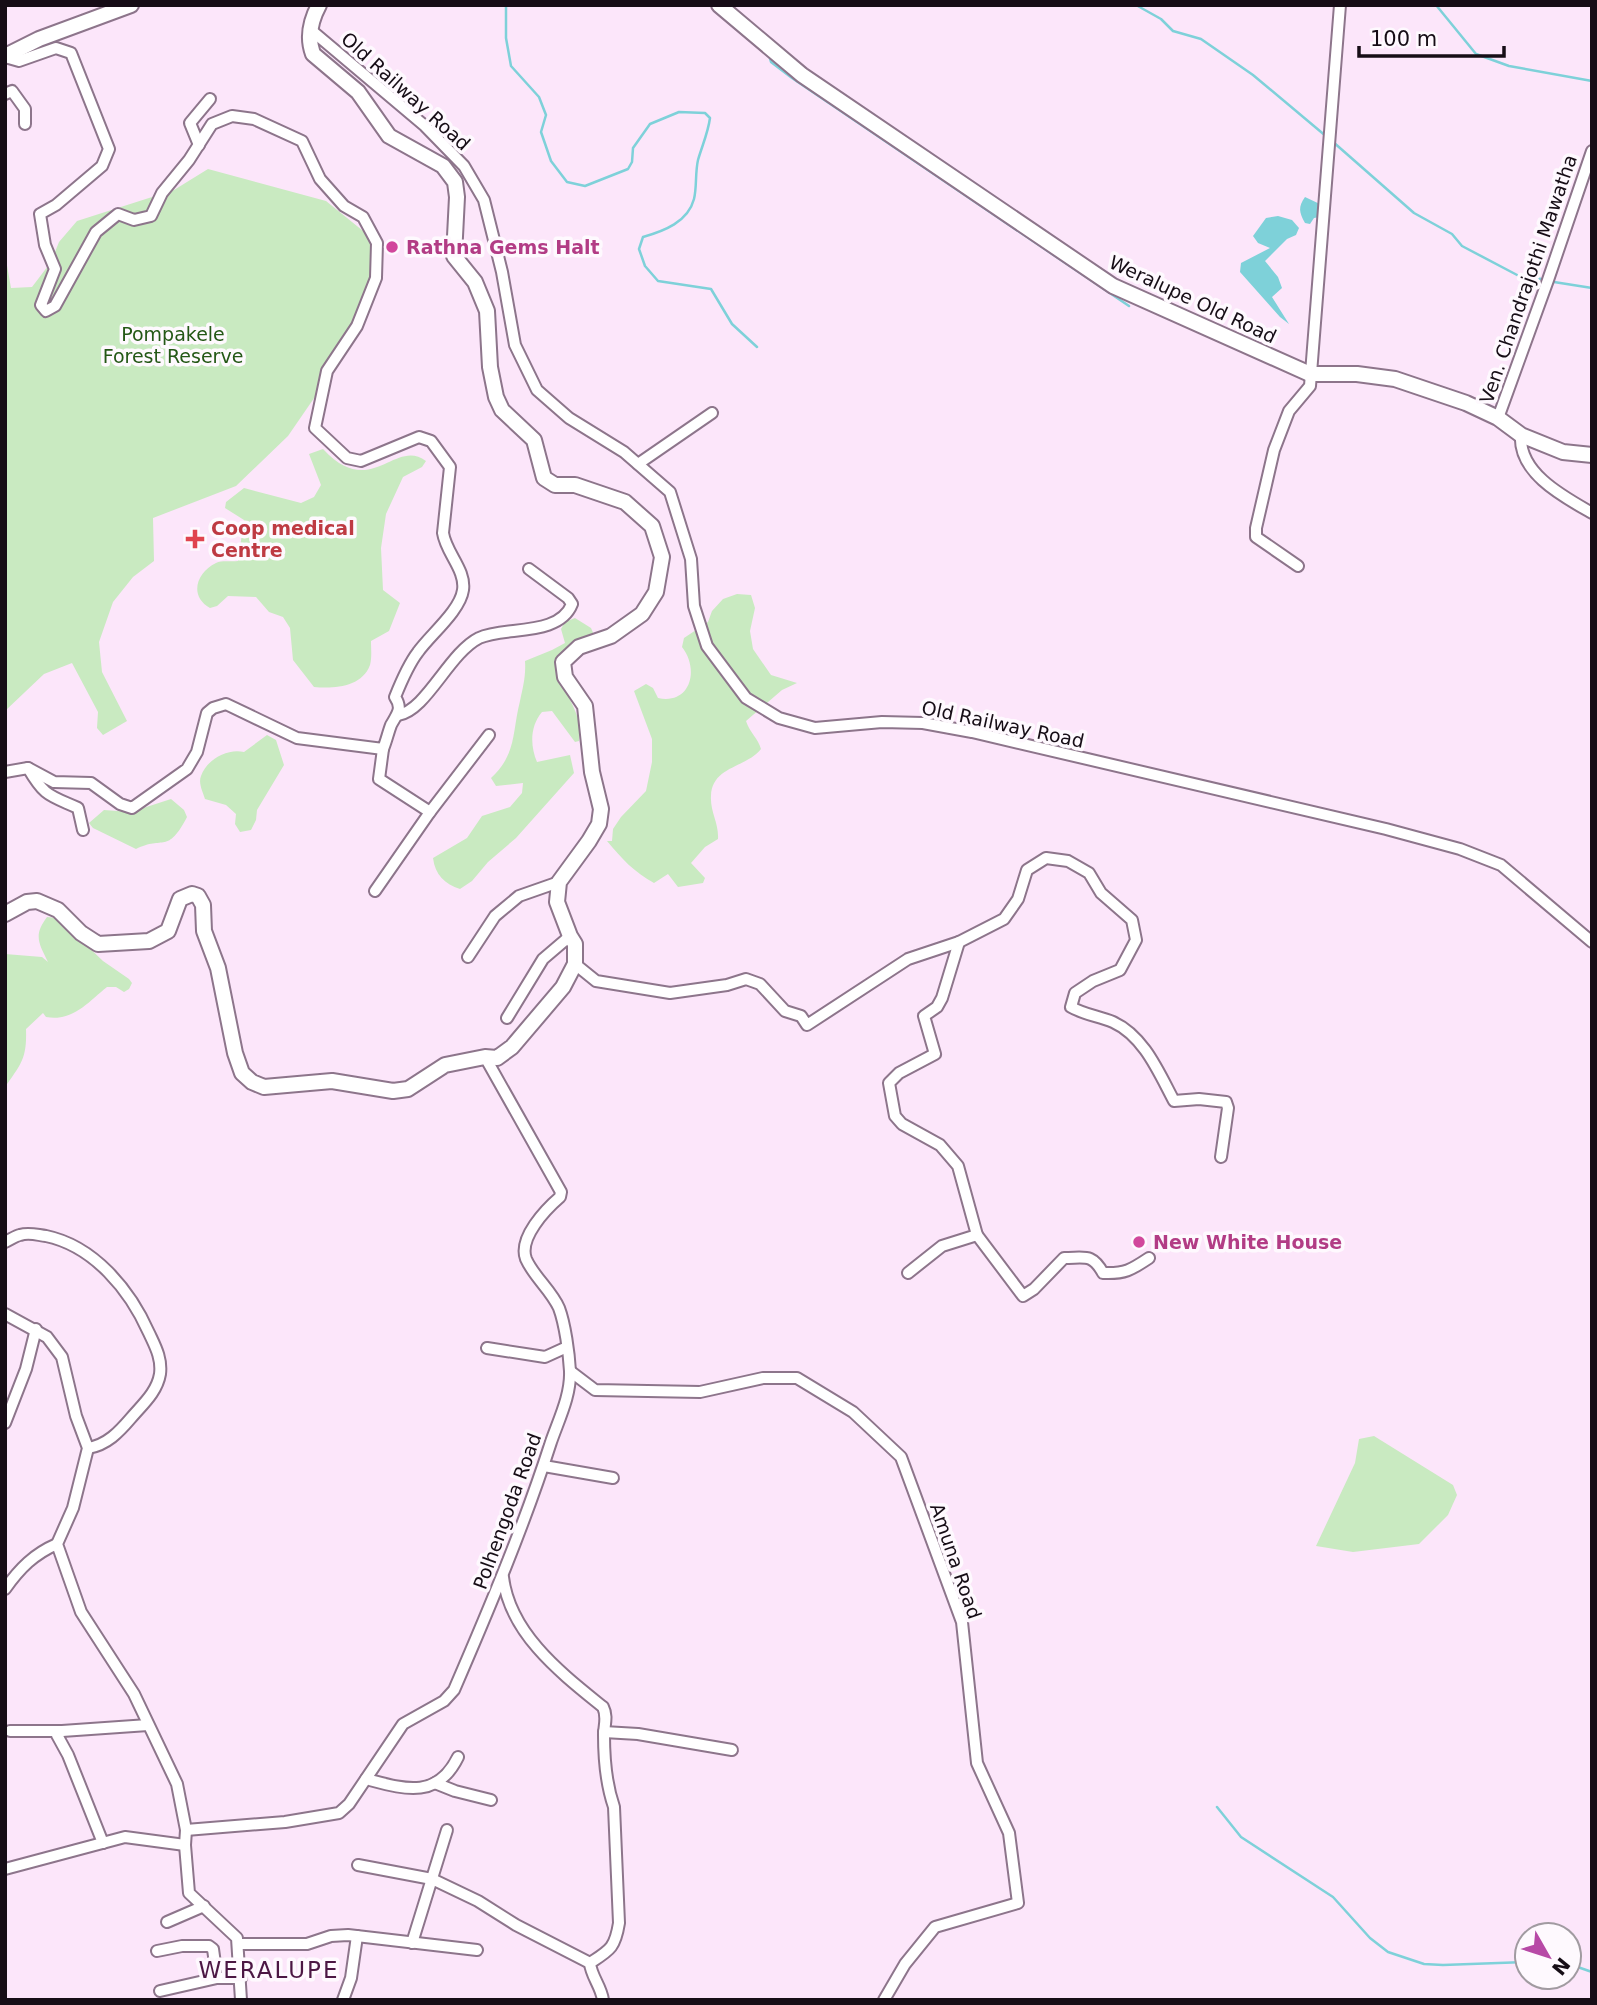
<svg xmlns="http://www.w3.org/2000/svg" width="1597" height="2005" font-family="'DejaVu Sans',sans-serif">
<rect width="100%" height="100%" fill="#fce6fa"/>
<g fill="#c9eac1">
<polygon points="208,169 326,201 378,243 368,293 332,372 288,436 236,486 153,518 154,561 133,577 113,602 99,642 102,672 127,721 103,735 97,728 98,712 72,663 44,674 5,711 5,254 11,288 32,287 51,262 59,242 77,221 174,190"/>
<path d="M323,449C371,501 395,437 426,461L422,467L403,477L386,514L381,548L383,590L400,603L389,631L371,641C371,648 372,658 370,665C362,687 334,689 314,687L293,660L290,628L283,617L269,612L256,597L228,596L217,606L210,608C189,596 196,573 216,563C222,560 231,562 238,561L244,520L225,508L226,502L244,488L301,503L314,497L321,485L309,454Z"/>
<path d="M737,594L751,595L755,608L750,631L753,649L771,675L797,683L782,690L746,721C750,733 758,738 761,749C746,768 712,766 711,796C710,812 719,823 718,839L705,847L691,863L705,878L703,883L678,887L668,874L654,883C634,872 622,859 607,841H612L613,829L621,817L646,791L652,762V739L634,691L646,684L653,688L658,698C690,705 700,670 682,647L684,638L708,622L712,611L723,599Z"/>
<path d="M575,618L591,628L594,635C587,636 581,639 574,643C540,662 571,693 578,719C580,726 579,734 579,741L575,742L552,711L542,712C530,726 530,746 537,762L570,755L574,773L516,838L488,862L472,881L460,889C445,884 435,875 433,858L467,838L482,816L510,807L522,793L523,783L496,786L491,778C517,754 512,732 520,701C523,687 526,676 525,661L552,650L565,643L561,629L565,622Z"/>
<path d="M267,735L276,740L284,765L257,810L256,820L251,830L240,832L235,824L236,814L226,805L205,799C203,792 198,783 201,776C207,759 228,748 244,752Z"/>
<path d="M171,799L184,810L187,817C167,855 164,835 136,849L93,828L89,823L104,810L131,812Z"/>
<path d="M47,917L58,918L103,961L129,979L132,983L129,989L124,992L116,987H107C88,1002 73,1022 46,1017L43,1013L26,1029C27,1059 21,1064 5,1087V954L42,957L48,962C39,943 33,936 47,917Z"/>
<polygon points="1374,1436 1453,1485 1457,1495 1448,1515 1419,1544 1353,1552 1316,1546 1355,1463 1359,1439"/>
</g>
<g fill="#7ed1d9">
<path d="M1305,197L1324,206L1320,217L1314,218L1310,224L1305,223C1299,212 1298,207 1305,197Z"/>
<polygon points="1278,216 1292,220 1299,228 1296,235 1287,239 1265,261 1278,277 1282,288 1272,297 1289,324 1280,317 1240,272 1241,263 1270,248 1258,243 1253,236 1266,218"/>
</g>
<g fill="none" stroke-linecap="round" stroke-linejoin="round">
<g stroke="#7ed1d9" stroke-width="2.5">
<path d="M506,5V38L511,66L539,97L546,115L541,132L551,161L567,182L585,186L628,169L632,162L633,148L650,124L679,112L705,113L710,118C708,133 702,146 698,160C695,173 697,187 694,199C688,222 664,231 643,237L639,249L645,266L658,281L711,289L732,324L757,347"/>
<polyline points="1136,5 1161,19 1173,31 1201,39 1253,75 1327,137"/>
<polyline points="1436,5 1476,54 1509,66 1592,81"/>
<polyline points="769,55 771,62 792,78 1129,306"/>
<polyline points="1332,141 1414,213 1452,234 1462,246 1519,276 1542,279"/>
<polyline points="1554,282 1592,288"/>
<polyline points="1217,1807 1241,1837 1333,1897 1370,1938 1388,1952 1424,1964 1443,1965 1527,1962"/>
<polyline points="1569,1964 1592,1972"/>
</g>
<g stroke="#8d758b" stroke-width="14">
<g id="minor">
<polyline points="311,30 425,126 464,166 484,200 502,272 515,345 537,390 569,418 624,452 670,492 691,559 694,606 707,646 746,698 779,718 815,728 882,722 923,723 972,732 1386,829 1460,849 1501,865 1592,942"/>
<path d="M5,57L19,61L56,48L71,53L109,149L102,166L56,205L40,214L45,245L55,269L41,305L46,311L55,306L96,232L118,214L134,220L151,216L162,193L189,160L212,124L232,116L254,119L302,141L320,179L344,206L363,217L377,243L376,278L357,326L327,371L315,428L347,458L361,461L419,437L431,441L450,467L443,533C446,553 466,570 463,590C460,611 430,635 418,652C408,665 401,682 395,697C403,709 397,714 391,725C388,733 386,742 383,749L297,738L226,704L213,708L207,713L197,752L187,769L132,808L120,804L91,783L54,782L28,768L5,772"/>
<polyline points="5,94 12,91 25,109 25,124"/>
<polyline points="199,145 190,123 210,99"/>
<polyline points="1498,418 1548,280 1592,151"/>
<path d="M1521,435C1518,473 1564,497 1592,513"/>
<polyline points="638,464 712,413"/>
<polyline points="1298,566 1256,537 1256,528 1274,450 1289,411 1310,386 1340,5"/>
<path d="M398,715C426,711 449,653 479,638C505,626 559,637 572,604L568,598L529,569"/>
<polyline points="383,749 379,779 430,812"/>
<path d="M28,768C45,797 49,795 78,808L83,830"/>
<polyline points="375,891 430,812 489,735"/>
<polyline points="468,957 495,916 519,896 559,882"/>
<path d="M575,964L596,981L670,993L727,985L746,979L760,984L785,1011L801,1016L807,1025L908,959L959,942L1004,919L1018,899L1027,870L1046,858L1068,861L1089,873L1101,893L1132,920L1136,940L1120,970L1093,981L1075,993L1071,1007C1085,1015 1099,1016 1113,1022C1144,1036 1159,1073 1174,1101L1199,1099L1226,1102L1228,1108L1221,1157"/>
<polyline points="507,1018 543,959 570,936"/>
<path d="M977,1235L1023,1296L1034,1289L1064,1258C1085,1258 1092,1253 1103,1273C1125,1274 1131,1270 1149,1258"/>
<path d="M5,1242C10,1240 15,1236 20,1235C29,1232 37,1235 46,1236C94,1246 130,1290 149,1333C155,1346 162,1358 160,1374C157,1392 143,1404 131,1418C119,1432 107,1445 88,1448"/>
<polyline points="908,1273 942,1246 977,1235 958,1166 940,1145 902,1124 895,1116 889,1083 899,1073 935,1054 924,1016 937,1007 942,998 959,942"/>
<polyline points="5,1314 47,1337 62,1357 76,1416 88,1448 73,1508 57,1544 81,1612 134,1694 177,1784 186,1830 185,1845 189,1893 237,1938 241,2000"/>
<polyline points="487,1348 545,1357 567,1347"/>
<polyline points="570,1371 595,1390 700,1392 763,1378 797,1378 853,1412 901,1457 962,1622 977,1763 1009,1833 1018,1903 935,1927 905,1964 884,2000"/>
<polyline points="5,1423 26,1369 36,1329"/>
<polyline points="544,1466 613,1478"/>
<path d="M503,1577C510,1634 561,1673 603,1707C608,1717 604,1725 604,1735C604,1759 606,1784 614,1807L619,1923C615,1948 610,1950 590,1963C591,1976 601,1986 603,2000"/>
<path d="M5,1589C20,1568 34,1554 57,1544"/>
<polyline points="10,1731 62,1731"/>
<polyline points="604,1732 638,1734 732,1750"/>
<path d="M366,1779C404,1789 437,1800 458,1757"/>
<polyline points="435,1783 455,1791 491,1800"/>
<path d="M186,1830L285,1822L339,1813L349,1804L403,1724L444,1701L454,1690C489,1609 524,1526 551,1442C559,1419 571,1395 570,1371C569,1353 565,1324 559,1308C551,1290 534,1277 526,1259C518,1238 546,1209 560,1197L561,1192L485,1057"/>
<polyline points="103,1843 68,1755 57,1735 62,1731 148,1725"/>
<polyline points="358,1865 432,1879 478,1901 516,1925 590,1963"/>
<polyline points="5,1869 125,1837 185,1845"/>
<polyline points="167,1922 204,1906"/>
<polyline points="412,1943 447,1830"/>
<polyline points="238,1944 307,1944 331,1936 348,1935 477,1950"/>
<polyline points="157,1951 182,1946 209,1946 213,1949 217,1978"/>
<polyline points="160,1991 217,1978 241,1978"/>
<polyline points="343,2000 351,1978 357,1936"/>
</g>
</g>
<g stroke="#8d758b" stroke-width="18">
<g id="tertiary">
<polyline points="719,5 802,75 1113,286 1310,374 1357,374 1395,379 1466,403 1498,418 1521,435 1563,452 1592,455"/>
<polyline points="5,56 39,39 131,5"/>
<path d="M5,914L27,902L37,901L58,910L81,933L98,944L149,941L168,931L180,899L192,894L198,896L203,905L204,931L218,968L235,1053L242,1073L252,1082L264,1087L332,1081L393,1091L408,1089L445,1065L485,1057L497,1058L512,1047L563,987L575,964V944L570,936L557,902L559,882L589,841L599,824L601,809L592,772L585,706L565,677L563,662L579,647L611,636L642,614L656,592L662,557L652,526L625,502L575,485H555L544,478L534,440L502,410L496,397L490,367L487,311L475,282L454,256L457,197L455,182L443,166L389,136L358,92L313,54C307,38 311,20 319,5"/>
</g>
</g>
<use href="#minor" stroke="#fff" stroke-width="10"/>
<use href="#tertiary" stroke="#fff" stroke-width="14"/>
</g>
<g fill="#d1479c" stroke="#fef9fe" stroke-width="2.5">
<circle cx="392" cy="247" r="7"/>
<circle cx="1139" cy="1242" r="7"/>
</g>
<path fill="#e0444e" stroke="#fef9fe" stroke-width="2.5" d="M191.5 528.5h7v7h7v7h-7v7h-7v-7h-7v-7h7z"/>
<g text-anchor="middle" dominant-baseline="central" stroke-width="7" stroke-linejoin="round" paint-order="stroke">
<g font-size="19" fill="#160d16" stroke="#fef9fe">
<text transform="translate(406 91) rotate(42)">Old Railway Road</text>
<text transform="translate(1528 279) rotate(-71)">Ven. Chandrajothi Mawatha</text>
<text transform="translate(1193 299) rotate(25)">Weralupe Old Road</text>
<text transform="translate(1003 724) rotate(12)">Old Railway Road</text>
<text transform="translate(507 1511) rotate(-70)">Polhengoda Road</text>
<text transform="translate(956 1561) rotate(71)">Amuna Road</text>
</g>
<g font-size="19" font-weight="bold" fill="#b23c85" stroke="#fef9fe" text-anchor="start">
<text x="406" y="247">Rathna Gems Halt</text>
<text x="1153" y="1242">New White House</text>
</g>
<g font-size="19" fill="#245816" stroke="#fef9fe">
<text x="173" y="334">Pompakele<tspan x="173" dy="22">Forest Reserve</tspan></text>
</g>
<g font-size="19" font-weight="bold" fill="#be3a42" stroke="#fef9fe" text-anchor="start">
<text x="211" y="528">Coop medical<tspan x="211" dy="22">Centre</tspan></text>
</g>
<g font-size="23" letter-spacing="2" fill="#4c1744" stroke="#fef9fe">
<text x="269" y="1970">WERALUPE</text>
</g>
</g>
<rect width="1597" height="2005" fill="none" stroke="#160d16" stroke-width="14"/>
<g transform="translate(1548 1956) rotate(129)"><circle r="33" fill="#fef9fe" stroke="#a19ba1" stroke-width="2"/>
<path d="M0-5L12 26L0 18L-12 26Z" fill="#b749a6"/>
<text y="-10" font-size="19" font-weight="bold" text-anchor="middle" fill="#160d16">N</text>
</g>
<path d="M1359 46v10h145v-10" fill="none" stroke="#160d16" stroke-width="3.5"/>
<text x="1370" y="46" font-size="21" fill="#160d16" stroke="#fef9fe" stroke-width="5" paint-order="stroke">100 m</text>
</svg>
